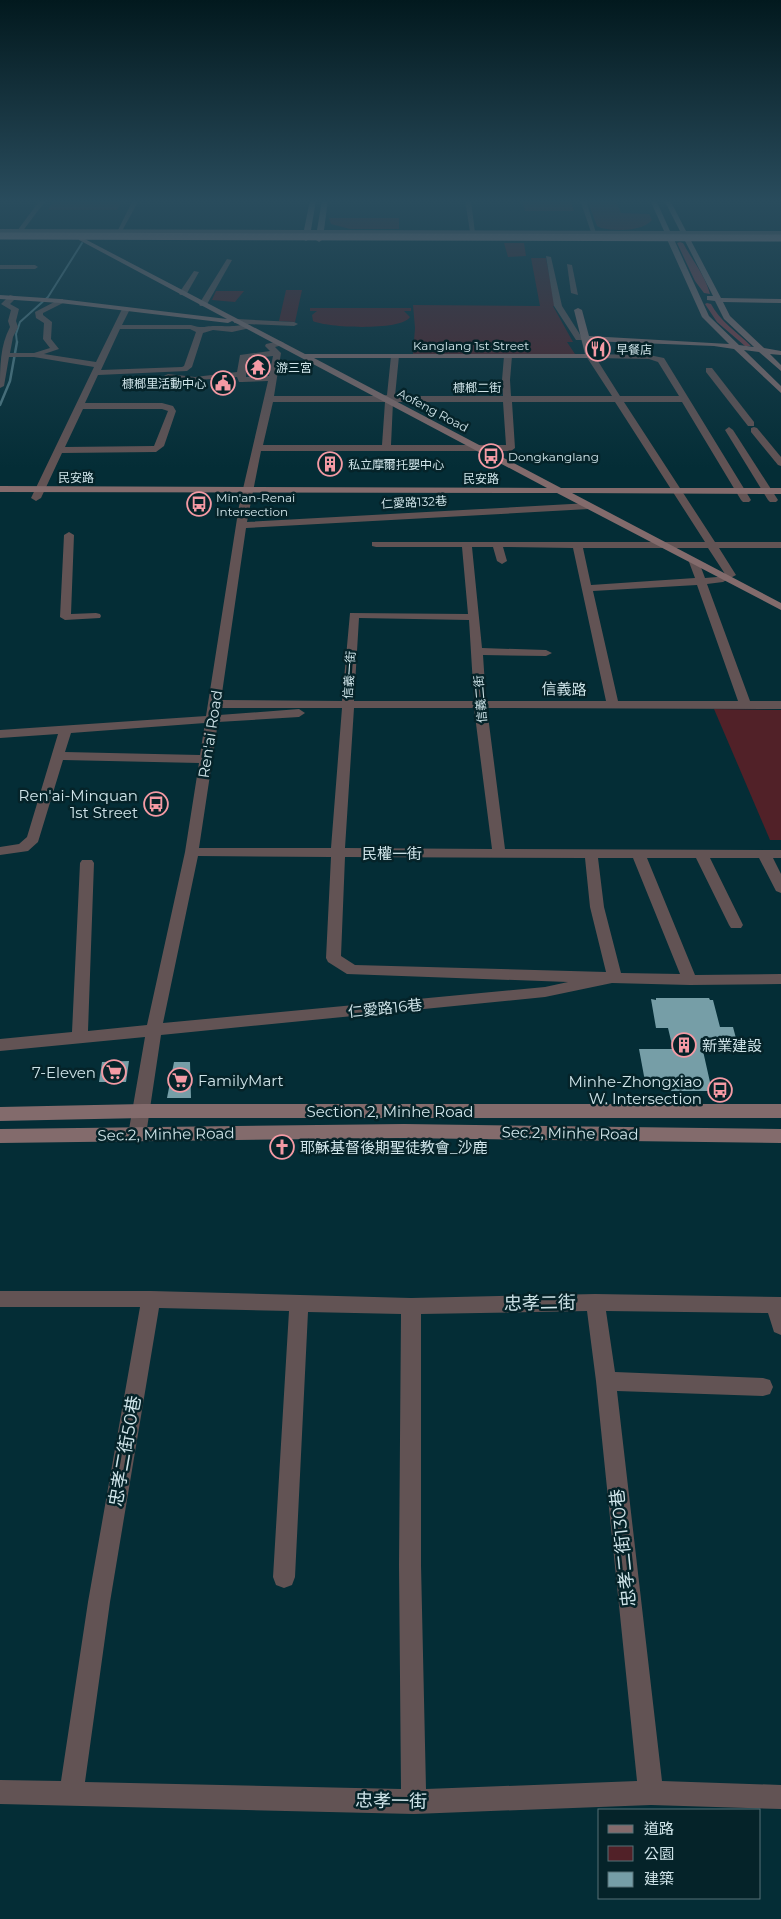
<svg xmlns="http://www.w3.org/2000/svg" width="781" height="1919" font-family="Montserrat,'Noto Sans TC',sans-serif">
<rect width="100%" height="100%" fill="#042d36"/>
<g fill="#512128">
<polygon points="89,200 123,200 117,210 48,210 54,201"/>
<polygon points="522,200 570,200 574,211 525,211"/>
<path d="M587,200H615L621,213L649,214L652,220C642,232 615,231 601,228L597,226Z"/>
<polygon points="329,218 399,218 399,229 350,229 331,224"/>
<polygon points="504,243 524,243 526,256 508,257"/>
<polygon points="531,258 546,258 555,306 553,306 573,342 567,342 575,354 413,354 415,328 413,305 540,306"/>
<polygon points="286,290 302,290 295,322 279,321"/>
<polygon points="216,291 244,291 235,302 212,300"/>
<path d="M310,308H411V311H404L410,317C402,331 327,328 313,321L312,315L317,311H310Z"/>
<polygon points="714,709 781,710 781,840 770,840"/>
</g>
<g fill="#813d46">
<path d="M680,242L683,243C692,260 705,275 710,294L704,293L695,281L677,243Z"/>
<path d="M707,303L711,304C719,320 738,333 751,346H745L717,322L705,304Z"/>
</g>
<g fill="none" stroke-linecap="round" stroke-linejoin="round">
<polyline stroke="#507a84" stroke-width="2" points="17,343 16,334 20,322 48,297 82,243"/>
<polyline stroke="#507a84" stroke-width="2.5" points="0,405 10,381 17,342"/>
</g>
<g fill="#769ea7">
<polygon points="261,359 262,361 270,361 267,372 248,372 249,361"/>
<polygon points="230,379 231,389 213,389 213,381"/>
<polygon points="335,456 339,472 324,472 321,457"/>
<polygon points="656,998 709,998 710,1000 713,1000 720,1027 733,1027 737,1042 701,1042 712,1091 666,1091 663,1078 645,1078 644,1076 639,1049 673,1049 668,1028 656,1028 651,999 656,1000"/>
<polygon points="129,1061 126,1082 99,1082 102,1062"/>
<polygon points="174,1062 190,1062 191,1098 167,1098"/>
</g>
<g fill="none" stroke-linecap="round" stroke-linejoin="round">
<g fill="#625354" fill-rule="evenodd">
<polygon points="40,200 46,200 22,232 18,232 17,231"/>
<polygon points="133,200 139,200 122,231 117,232"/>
<polygon points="465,200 471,200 475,233 470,232"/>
<polygon points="580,200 586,200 596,233 591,232"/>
<polygon points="546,256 551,257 562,306 581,336 587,336 587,340 576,340 554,306"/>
<polygon points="227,259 232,260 206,306 200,306 199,304"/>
<polygon points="567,264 572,265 578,295 571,293"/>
<polygon points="0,265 35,265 38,267 35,269 0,269"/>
<polygon points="194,271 199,272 186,295 180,295 179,293"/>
<path d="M10,295L17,297L10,304L19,309L16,321L18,327L13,337L10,353H34L50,348L43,339L44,323L36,318L35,312L60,299H63V303L43,313V315L52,322L51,339L59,349L44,354L96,362L122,309L126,307L130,309L122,325H191C204,329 203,326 215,326C228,326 233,327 247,324L234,323V319H237L294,322L298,324L294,326L247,324L251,326L250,328L232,332L213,330L203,333L192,367L187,371L98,375L85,403H162L173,406L176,411L164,446L156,452L62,453L41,498L36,501L31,498L94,367L34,357H9L4,386L0,388C0,367 0,346 10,327L8,321L11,310L1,304ZM120,329H190L196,332L184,366L182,367L101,370ZM83,409H162L168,411L154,446L65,447Z"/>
<path d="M280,341L284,343L283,345L275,347L281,353L274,396H383L387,395L391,356L395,354L399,356L395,396H503L502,380L504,356L508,354L512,356L510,380L511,396H612L586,356L587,354L649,355L664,358L751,500L749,502H743L741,500L682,402H624L715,542H781V548H719L736,575L723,582L707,584L750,701H781V709L487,708L505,849L781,850V858H773L781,874V893L776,891L759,858H710L743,925L741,928H731L729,925L696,858H647L695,975L781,974V984L690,985L612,983L545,997L161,1035L146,1135L143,1140L137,1142L131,1140L128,1135L145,1037L0,1051V1039L72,1032L80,863L82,860H92L94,863L88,1031L147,1025L185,852L199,763L63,760L38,842L28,851L0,855V847L19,844L27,837L58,734L0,738V730L206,716L239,506L268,381L242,382H239L237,377L186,381L164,376L168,374L195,377L237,372L240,355L270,351L265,346L266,344ZM273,356L269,376L246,377L247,359ZM596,358L649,359L658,362L679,396H620ZM273,402H385L382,445H263ZM393,402H503L506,445H391ZM512,402H615L705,542H372V546L376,547H462L468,614L350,613L342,701L221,700L246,528L589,509L594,506L589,503L247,522L261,451H511L515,448ZM472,547H493L497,561L502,564L507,561L503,547L573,548L606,701H486L483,655L546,656L552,653L546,650L482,648ZM583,548H708L725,574L717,577L705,578L699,562L694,559L689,562L695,578L591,585ZM697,585L738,701H618L593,591ZM359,618L469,620L474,701H354ZM220,708H342L331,848H199L218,722L299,717L305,713L299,709L219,715ZM354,708H474L492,849L345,848ZM205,723L200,755L65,752L71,733ZM198,856L331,857L326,958L328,962L347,974L568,982L545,987L163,1023ZM345,857L585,858L590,907L606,972L355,965L341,956ZM598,858H633L680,974L621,973L604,907Z"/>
<polygon points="706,368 712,368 754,422 754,426 748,426 706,372"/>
<polygon points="729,427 733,430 778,500 776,502 770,502 768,500 725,430"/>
<polygon points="754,427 757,428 781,457 781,466 778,465 751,432 751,428"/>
<polygon points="69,532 74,535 71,614 96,613 100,614 101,616 100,618 65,620 60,617 64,535"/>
<path d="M0,1291H151L411,1298L595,1294L781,1297V1335L774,1332L768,1313L606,1311L615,1372L763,1378L770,1380L773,1387L770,1394L763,1396L617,1391L662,1781L781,1785V1809L651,1805L414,1814L0,1804V1780L61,1781L88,1602L140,1307H0ZM159,1308L289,1311L273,1577L276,1585L284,1588L292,1585L295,1577L308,1312L401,1314L399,1565L401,1789L85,1782L110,1602ZM587,1311L596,1381L637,1781L426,1789L421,1565V1314Z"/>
</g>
<g fill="#836b6c" fill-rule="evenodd">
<path d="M310,200H316L311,230H317L322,200H328L324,230L664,231L650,200H656L670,231H680L664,200H670L686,231H781V235H688L721,298L781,299V303L723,302L730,316L764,348L781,351V355L770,354L781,365V371L759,352L744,350L781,386V393L734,349L714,346L590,341L594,356L590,358H314L561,488H781V494L572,493L781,603V610L557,493L0,492V486L547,488L232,321L228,323L60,303L0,299V295L60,299L227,319L79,240V238L81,237L305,354H585L574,310L578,308L582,310L589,336L729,344L702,317L665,235L323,234L322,240L319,242L316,240L317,234H310L309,239L306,241L303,239L304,234L0,233V229L304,230ZM672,235H682L713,296H707V300L715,301L724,319L754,347L739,345L709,316Z"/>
<polygon points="142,1104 781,1104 781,1118 142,1118 0,1121 0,1107"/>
<polygon points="404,1124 781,1129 781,1143 404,1138 0,1143 0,1129"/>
</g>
<polyline stroke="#b28d90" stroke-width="7" points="0,236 781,238"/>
</g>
<linearGradient id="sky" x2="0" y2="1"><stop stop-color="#02191e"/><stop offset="0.43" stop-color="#294c5d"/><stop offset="1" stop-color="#294c5d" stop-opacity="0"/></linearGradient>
<rect width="781" height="468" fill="url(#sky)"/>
<defs>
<g id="restaurant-ring" transform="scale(1.25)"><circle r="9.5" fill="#052329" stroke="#f49aa4" stroke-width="1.5"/><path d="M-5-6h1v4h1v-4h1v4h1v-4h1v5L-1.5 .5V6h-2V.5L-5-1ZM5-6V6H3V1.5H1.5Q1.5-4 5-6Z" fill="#f49aa4"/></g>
<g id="temple-ring" transform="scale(1.25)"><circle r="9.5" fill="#052329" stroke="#f49aa4" stroke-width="1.5"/><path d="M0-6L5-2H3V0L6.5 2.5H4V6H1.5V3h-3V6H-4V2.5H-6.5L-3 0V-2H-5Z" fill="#f49aa4"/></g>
<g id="civic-ring" transform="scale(1.25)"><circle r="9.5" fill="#052329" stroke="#f49aa4" stroke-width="1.5"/><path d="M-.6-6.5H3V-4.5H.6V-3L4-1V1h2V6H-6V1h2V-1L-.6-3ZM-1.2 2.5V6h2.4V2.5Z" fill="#f49aa4"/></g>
<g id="bus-ring" transform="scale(1.25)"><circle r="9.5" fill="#052329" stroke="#f49aa4" stroke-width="1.5"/><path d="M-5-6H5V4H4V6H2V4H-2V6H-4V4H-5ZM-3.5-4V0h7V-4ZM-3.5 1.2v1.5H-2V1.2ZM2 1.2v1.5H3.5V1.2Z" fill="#f49aa4"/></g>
<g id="building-ring" transform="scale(1.25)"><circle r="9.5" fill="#052329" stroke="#f49aa4" stroke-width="1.5"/><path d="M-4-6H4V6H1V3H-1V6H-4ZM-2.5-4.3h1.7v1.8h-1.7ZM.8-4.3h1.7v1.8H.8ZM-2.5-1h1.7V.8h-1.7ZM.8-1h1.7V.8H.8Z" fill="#f49aa4"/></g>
<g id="supermarket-ring" transform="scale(1.25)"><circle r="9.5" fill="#052329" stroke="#f49aa4" stroke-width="1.5"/><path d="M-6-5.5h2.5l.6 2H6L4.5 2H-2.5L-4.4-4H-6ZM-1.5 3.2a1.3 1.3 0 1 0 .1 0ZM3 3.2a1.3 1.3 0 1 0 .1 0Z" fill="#f49aa4"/></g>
<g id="church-ring" transform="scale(1.25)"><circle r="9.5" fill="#052329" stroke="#f49aa4" stroke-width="1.5"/><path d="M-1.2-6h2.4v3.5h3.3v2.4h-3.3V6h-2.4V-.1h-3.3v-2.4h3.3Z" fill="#f49aa4"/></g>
</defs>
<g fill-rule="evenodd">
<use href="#restaurant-ring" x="598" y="349"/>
<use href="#temple-ring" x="258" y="367"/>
<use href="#civic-ring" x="223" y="383"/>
<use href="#bus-ring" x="491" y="456"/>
<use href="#building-ring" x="330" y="464"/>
<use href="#bus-ring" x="199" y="504"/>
<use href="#bus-ring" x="156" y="804"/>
<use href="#building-ring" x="684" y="1045"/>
<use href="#supermarket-ring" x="114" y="1072"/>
<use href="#supermarket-ring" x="180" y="1080"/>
<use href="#bus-ring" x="720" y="1090"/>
<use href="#church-ring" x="282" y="1147"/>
</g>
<g text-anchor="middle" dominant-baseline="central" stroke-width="5" stroke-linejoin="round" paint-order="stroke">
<g font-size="12" fill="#cfe4e9" stroke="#052329">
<text x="471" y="345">Kanglang 1st Street</text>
<text x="477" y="387">槺榔二街</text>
<text transform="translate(433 410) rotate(28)">Aofeng Road</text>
<text x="76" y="477">民安路</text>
<text x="481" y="478">民安路</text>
<text transform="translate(414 502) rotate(-3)">仁愛路132巷</text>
<text transform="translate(349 675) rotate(-86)">信義一街</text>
<text transform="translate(480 699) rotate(-95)">信義二街</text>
</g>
<g font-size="12" fill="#cfe4e9" stroke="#052329" text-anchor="start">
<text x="616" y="349">早餐店</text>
<text x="276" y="367">游三宮</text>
<text x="206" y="383" text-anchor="end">槺榔里活動中心</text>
<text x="508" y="456">Dongkanglang</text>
<text x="348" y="464">私立摩爾托嬰中心</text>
<text x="216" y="497">Min'an-Renai<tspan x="216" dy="14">Intersection</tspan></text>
</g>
<g font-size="15" fill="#cfe4e9" stroke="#052329">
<text transform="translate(564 689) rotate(1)">信義路</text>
<text transform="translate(210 734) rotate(-81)">Ren'ai Road</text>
<text x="392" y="853">民權一街</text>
<text transform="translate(385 1008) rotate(-6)">仁愛路16巷</text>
<text x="390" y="1111">Section 2, Minhe Road</text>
<text transform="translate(570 1133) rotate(1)">Sec.2, Minhe Road</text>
<text transform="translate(166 1134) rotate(-1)">Sec.2, Minhe Road</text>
</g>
<g font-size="15" fill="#cfe4e9" stroke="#052329" text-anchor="end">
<text x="138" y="795">Ren'ai-Minquan<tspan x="138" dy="17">1st Street</tspan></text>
<text x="702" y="1045" text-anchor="start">新業建設</text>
<text x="96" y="1072">7-Eleven</text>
<text x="198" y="1080" text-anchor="start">FamilyMart</text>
<text x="702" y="1081">Minhe-Zhongxiao<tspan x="702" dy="17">W. Intersection</tspan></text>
<text x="300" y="1147" text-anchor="start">耶穌基督後期聖徒教會_沙鹿</text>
</g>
<g font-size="18" fill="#cfe4e9" stroke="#052329">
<text transform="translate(540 1303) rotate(-1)">忠孝二街</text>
<text transform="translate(125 1451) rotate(-80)">忠孝二街50巷</text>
<text transform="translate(623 1548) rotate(-96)">忠孝二街130巷</text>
<text transform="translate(391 1801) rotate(1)">忠孝一街</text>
</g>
</g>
<rect x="598" y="1809" width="162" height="90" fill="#052329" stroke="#567076"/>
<rect x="608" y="1825" width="25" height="8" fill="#836b6c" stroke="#567076"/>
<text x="644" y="1834" font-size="15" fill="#cfe4e9">道路</text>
<rect x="608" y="1846" width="25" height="15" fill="#512128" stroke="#567076"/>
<text x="644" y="1859" font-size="15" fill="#cfe4e9">公園</text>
<rect x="608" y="1872" width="25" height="15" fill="#769ea7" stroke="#567076"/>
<text x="644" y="1884" font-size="15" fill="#cfe4e9">建築</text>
</svg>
